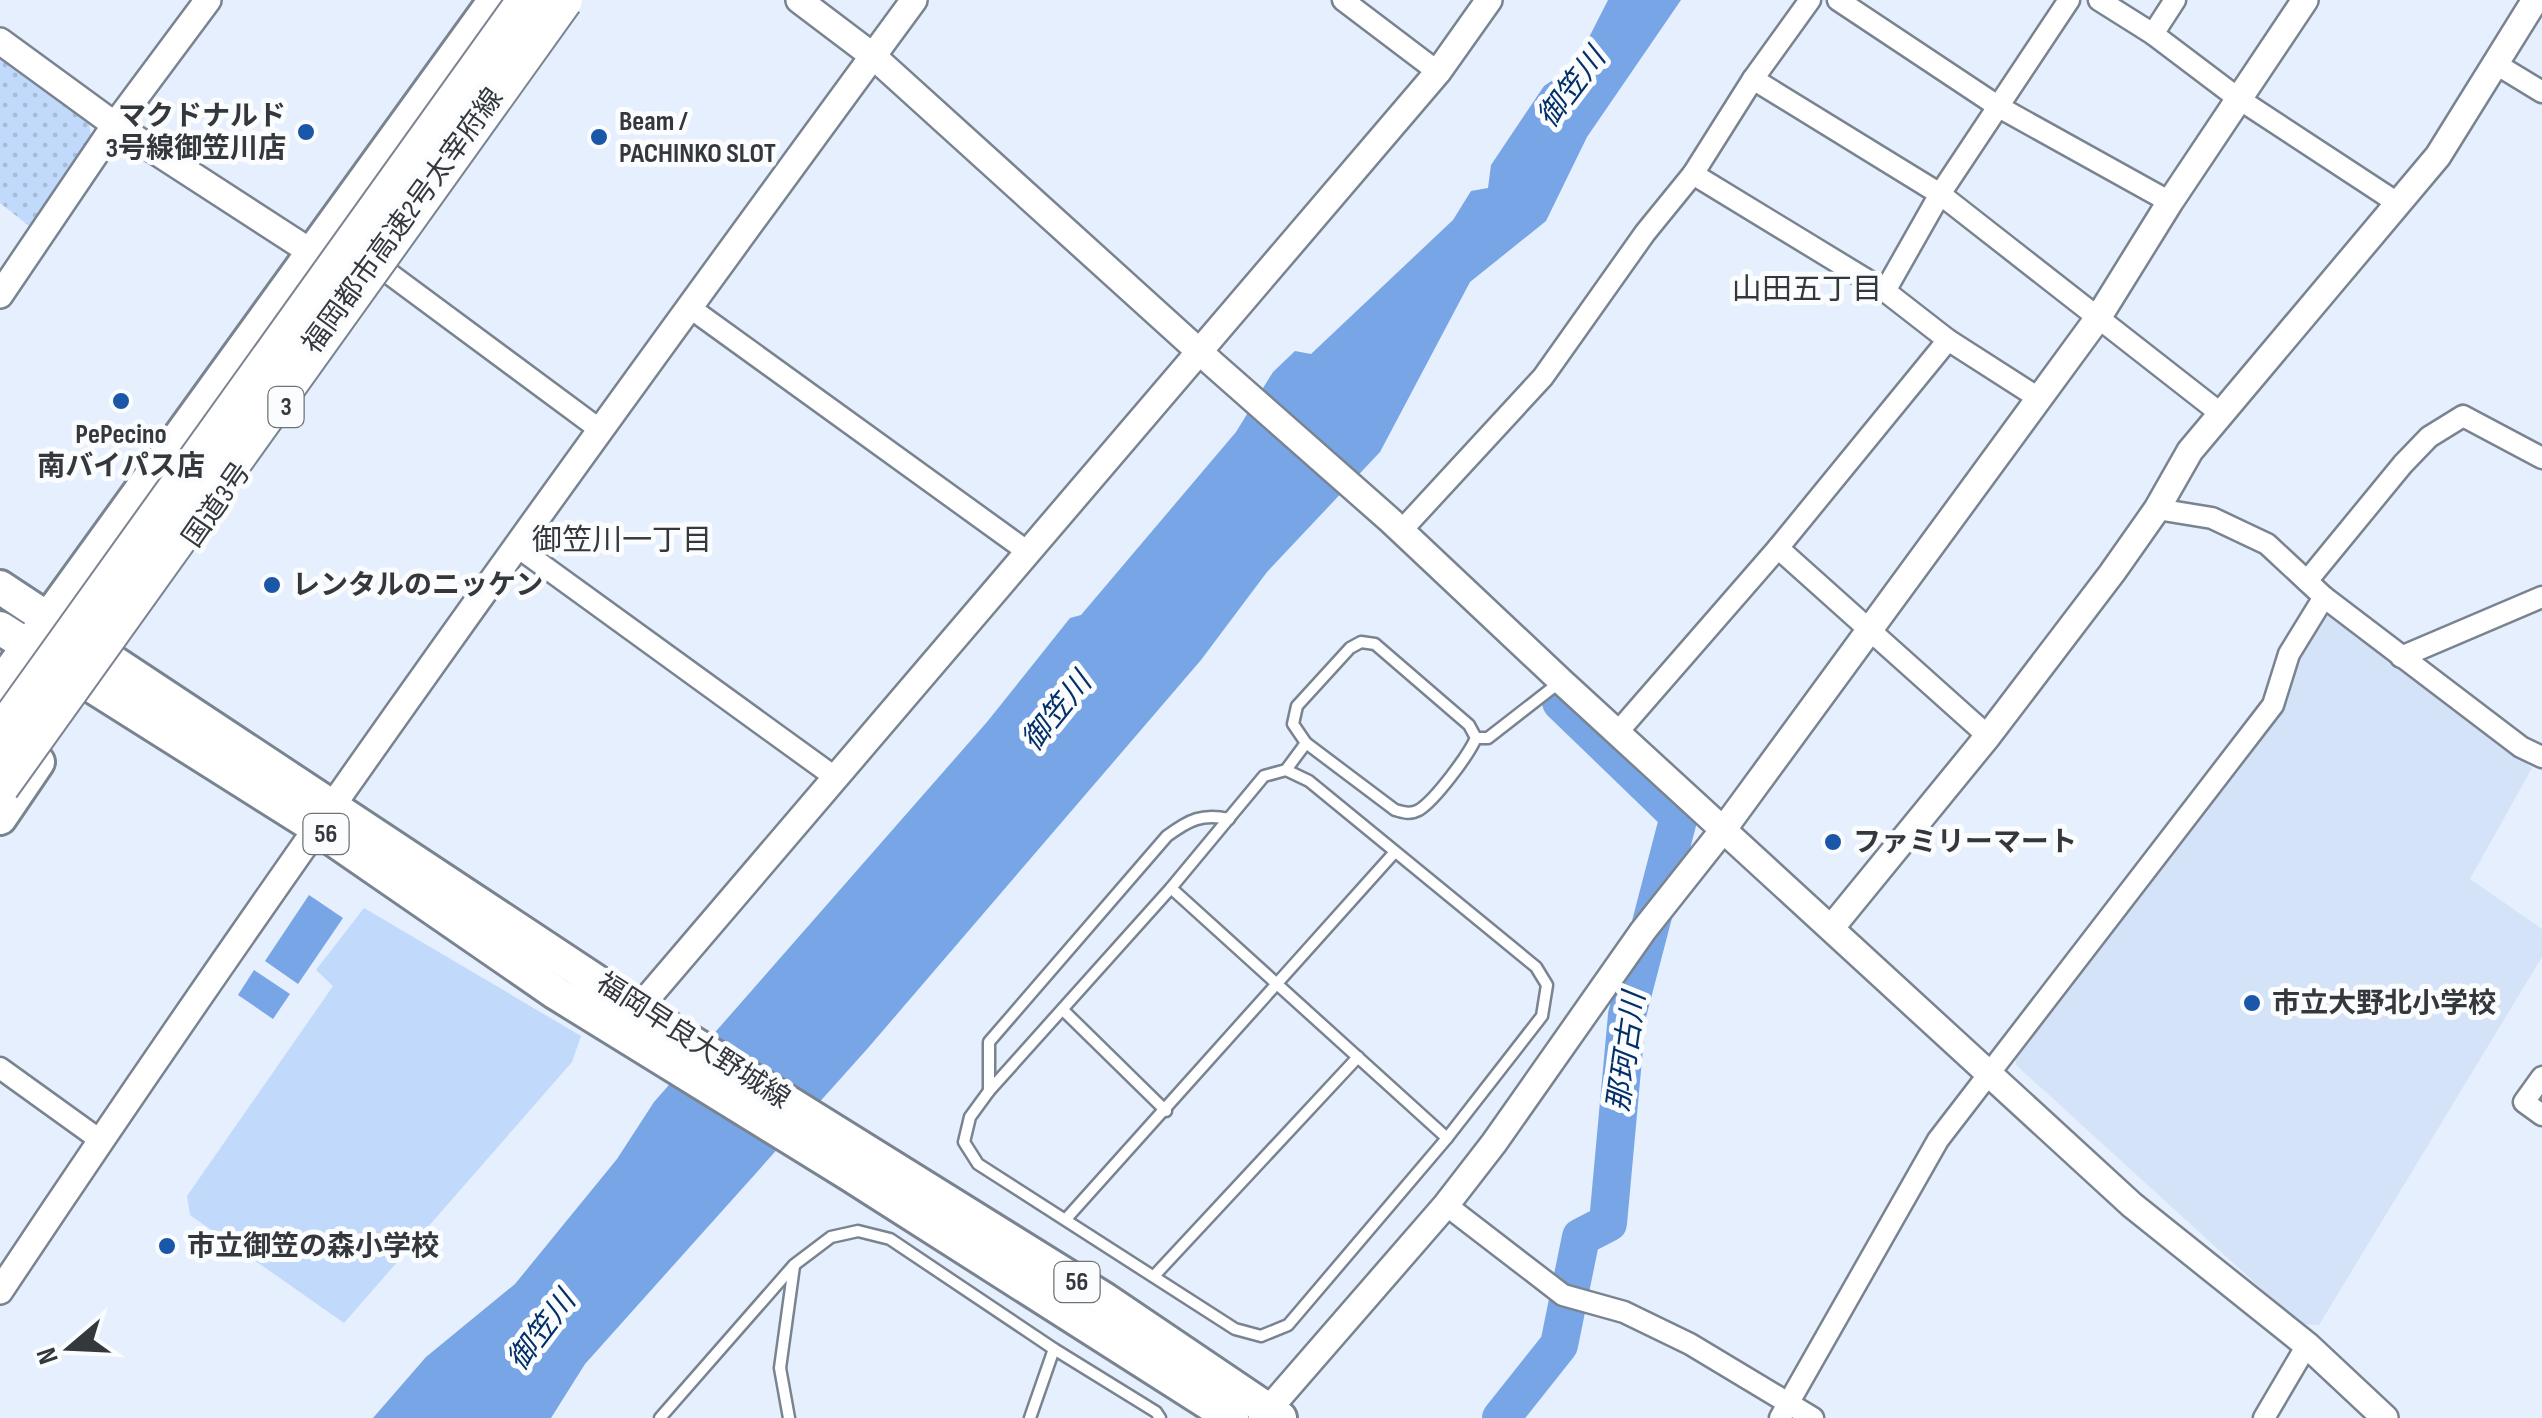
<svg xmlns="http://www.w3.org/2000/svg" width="2542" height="1418" font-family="'Sofia Sans Condensed','Noto Sans JP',sans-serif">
<defs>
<pattern id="park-dots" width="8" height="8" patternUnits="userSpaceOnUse" patternTransform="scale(2.5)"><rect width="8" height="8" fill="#c1d9fb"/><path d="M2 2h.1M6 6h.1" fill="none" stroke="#a6bbd8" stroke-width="1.8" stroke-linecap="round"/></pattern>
</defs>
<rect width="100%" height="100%" fill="#e5effd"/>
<polygon fill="#d5e3f8" points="2331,612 2532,768 2470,879 2542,929 2542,957 2319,1325 2300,1324 2016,1065 2014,1041 2281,709 2295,654 2323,615"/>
<polygon fill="#c1d9fb" points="364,908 581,1036 572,1062 344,1323 190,1215 187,1196 333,986 316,970"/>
<polygon fill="url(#park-dots)" points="0,55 89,122 92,145 33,229 0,203"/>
<g fill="#78a5e5">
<polygon points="1608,0 1681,0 1587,137 1546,221 1470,282 1380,452 1267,572 1201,660 868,1048 585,1364 551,1418 373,1418 426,1357 515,1284 617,1159 654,1102 987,722 1070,618 1081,615 1236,432 1273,372 1295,351 1311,354 1453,220 1471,191 1488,188 1491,165 1544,86 1575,65"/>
<polygon points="309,895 343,918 298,984 265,961"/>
<polygon points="254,970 290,994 273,1019 238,995"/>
</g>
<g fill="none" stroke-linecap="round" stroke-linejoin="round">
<polyline stroke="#78a5e5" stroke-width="38" points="1501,1418 1559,1345 1581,1237 1608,1223 1627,1015 1679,816 1561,702"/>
<g stroke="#7a8390" stroke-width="15">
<g id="service">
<path d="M1476,738L1469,725L1375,644L1361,642L1350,648L1297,706L1293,724L1306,743L1395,810C1403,812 1410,815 1419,810C1435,800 1468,756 1476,738H1488L1560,682"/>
<polyline points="1286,770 1309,781 1536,967 1547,985 1542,1016 1447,1138 1288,1325 1261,1336 1235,1329 978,1164 964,1142 970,1117 989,1091 1171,888 1264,776 1286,770 1306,743"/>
<polyline points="1171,888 1447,1138"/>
<polyline points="1063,1010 1166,1111"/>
<path d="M989,1091V1042L1167,836C1189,820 1202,813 1229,819"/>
<polyline points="1066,1219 1394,853"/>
<polyline points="1154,1276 1358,1057"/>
<polyline points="660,1418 794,1265 831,1237 858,1231 890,1239 1054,1349 1156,1412 1160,1418"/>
<polyline points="789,1418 780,1368 794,1266"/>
<polyline points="1030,1418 1054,1349"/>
</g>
</g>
<g stroke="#7a8390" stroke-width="25">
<g id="minor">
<polyline points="1343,0 1438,72"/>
<polyline points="1838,0 1999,107 2170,202"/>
<polyline points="2099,0 2153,34 2239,99 2399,204"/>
<polyline points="2153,34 2175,0"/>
<polyline points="2496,64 2542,92"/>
<polyline points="1753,79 1940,194 2220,413"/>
<polyline points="1693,174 1885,291 1948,340 2040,399"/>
<polyline points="383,269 599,429"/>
<polyline points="1885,291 1940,194 2069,0"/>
<polyline points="689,307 1028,552"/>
<polyline points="2157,509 2212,518 2267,544 2324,597 2521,747 2542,757"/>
<polyline points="1401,531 1543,377 1645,233 1693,174 1753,79 1810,0"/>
<polyline points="516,546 836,778"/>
<polyline points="1778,548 1988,736"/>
<polyline points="2307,581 2403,464 2429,437 2463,416 2542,458"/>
<polyline points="2401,657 2542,597"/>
<polyline points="1617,733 1778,548 1948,340"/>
<polyline points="0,1068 100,1140"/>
<polyline points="2542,1077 2524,1102 2542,1115"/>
<polyline points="1446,1205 1563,1295 1624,1312 1690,1344 1813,1418"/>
<polyline points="1780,1418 1938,1140 2273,705 2289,654 2324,597"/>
<polyline points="2264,1418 2307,1345"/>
</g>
</g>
<g stroke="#7a8390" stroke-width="30">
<g id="tertiary">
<polyline points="799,0 873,56 1213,364 1391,521 1561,681 2132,1205 2307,1345 2385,1418"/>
<polyline points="0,41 115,125 311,252"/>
<polyline points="0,295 115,125 208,0"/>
<polyline points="1832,927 1988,736 2112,573 2157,509 2190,451 2438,156 2535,0"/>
<polyline points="638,1009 1438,72 1489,0"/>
<path d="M0,1291C292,852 602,425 914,0"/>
<polyline points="1261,1418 1446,1205 1494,1143 1643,931 1723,830 2098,318 2170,202 2305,0"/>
</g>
</g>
<g stroke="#7a8390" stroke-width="38">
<g id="primary">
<polyline points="0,587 638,1009 1104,1299 1280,1418"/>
<polyline points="0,628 317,828 556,993 849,1174 1232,1418"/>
</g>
</g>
<g stroke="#7a8390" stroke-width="38">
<g id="trunk">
<polyline points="0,685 495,0"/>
<polyline points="0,818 38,762"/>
</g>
</g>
<use href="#service" stroke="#fff" stroke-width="10"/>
<use href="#minor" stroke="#fff" stroke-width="20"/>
<use href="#tertiary" stroke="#fff" stroke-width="25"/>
<use href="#primary" stroke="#fff" stroke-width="32"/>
<use href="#trunk" stroke="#fff" stroke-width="32"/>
<g stroke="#7a8390" stroke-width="42" stroke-linecap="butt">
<g id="motorway-bridge">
<polyline points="0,736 527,0"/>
<polyline points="0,786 563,0"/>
</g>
</g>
<use href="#motorway-bridge" stroke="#fff" stroke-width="38"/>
</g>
<g fill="#1a57a8" stroke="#fafcfe" stroke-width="4">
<circle cx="306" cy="132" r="10"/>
<circle cx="599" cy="137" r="10"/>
<circle cx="121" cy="401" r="10"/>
<circle cx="272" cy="585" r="10"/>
<circle cx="1833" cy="842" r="10"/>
<circle cx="2252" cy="1003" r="10"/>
<circle cx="167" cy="1246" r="10"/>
</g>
<g text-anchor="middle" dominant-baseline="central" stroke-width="10" stroke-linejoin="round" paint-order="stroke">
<g fill="#fafcfe" stroke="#6f7377" stroke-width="2.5">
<rect x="268.5" y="387" width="35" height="40" rx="8"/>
<rect x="303.5" y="814" width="45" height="40" rx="8"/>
<rect x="1054.5" y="1262" width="45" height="40" rx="8"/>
</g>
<g font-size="25" font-weight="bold" fill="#34383d">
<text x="286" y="407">3</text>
<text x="326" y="834">56</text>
<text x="1077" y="1282">56</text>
</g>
<g font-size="28" font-weight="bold" fill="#34383d" stroke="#fafcfe" text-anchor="start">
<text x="286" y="116" text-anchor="end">マクドナルド<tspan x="286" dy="32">3号線御笠川店</tspan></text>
<text x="619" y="121">Beam /<tspan x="619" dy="32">PACHINKO SLOT</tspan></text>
<text x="121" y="434" text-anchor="middle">PePecino<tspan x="121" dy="32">南バイパス店</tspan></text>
<text x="292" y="585">レンタルのニッケン</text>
<text x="1853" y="842">ファミリーマート</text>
<text x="2272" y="1003">市立大野北小学校</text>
<text x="187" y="1246">市立御笠の森小学校</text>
</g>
<g font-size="28" fill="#34383d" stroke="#fafcfe">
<text transform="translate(403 221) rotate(-54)">福岡都市高速2号太宰府線</text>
<text transform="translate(217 505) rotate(-55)">国道3号</text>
<text transform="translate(693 1041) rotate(33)">福岡早良大野城線</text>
</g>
<g font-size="30" font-style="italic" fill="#033069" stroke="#fafcfe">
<text transform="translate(1572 88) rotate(-53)">御笠川</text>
<text transform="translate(1057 712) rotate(-51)">御笠川</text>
<text transform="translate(1627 1052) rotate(-82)">那珂古川</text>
<text transform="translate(542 1331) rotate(-53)">御笠川</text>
</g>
<g font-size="30" fill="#34383d" stroke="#fafcfe">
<text x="1807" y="290">山田五丁目</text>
<text x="622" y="541">御笠川一丁目</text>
</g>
</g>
<g transform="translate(70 1348) rotate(251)" stroke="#fafcfe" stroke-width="8" paint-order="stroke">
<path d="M0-8L18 38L0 25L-18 38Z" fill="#34383d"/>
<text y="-15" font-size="28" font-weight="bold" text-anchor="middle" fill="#34383d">N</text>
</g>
</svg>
